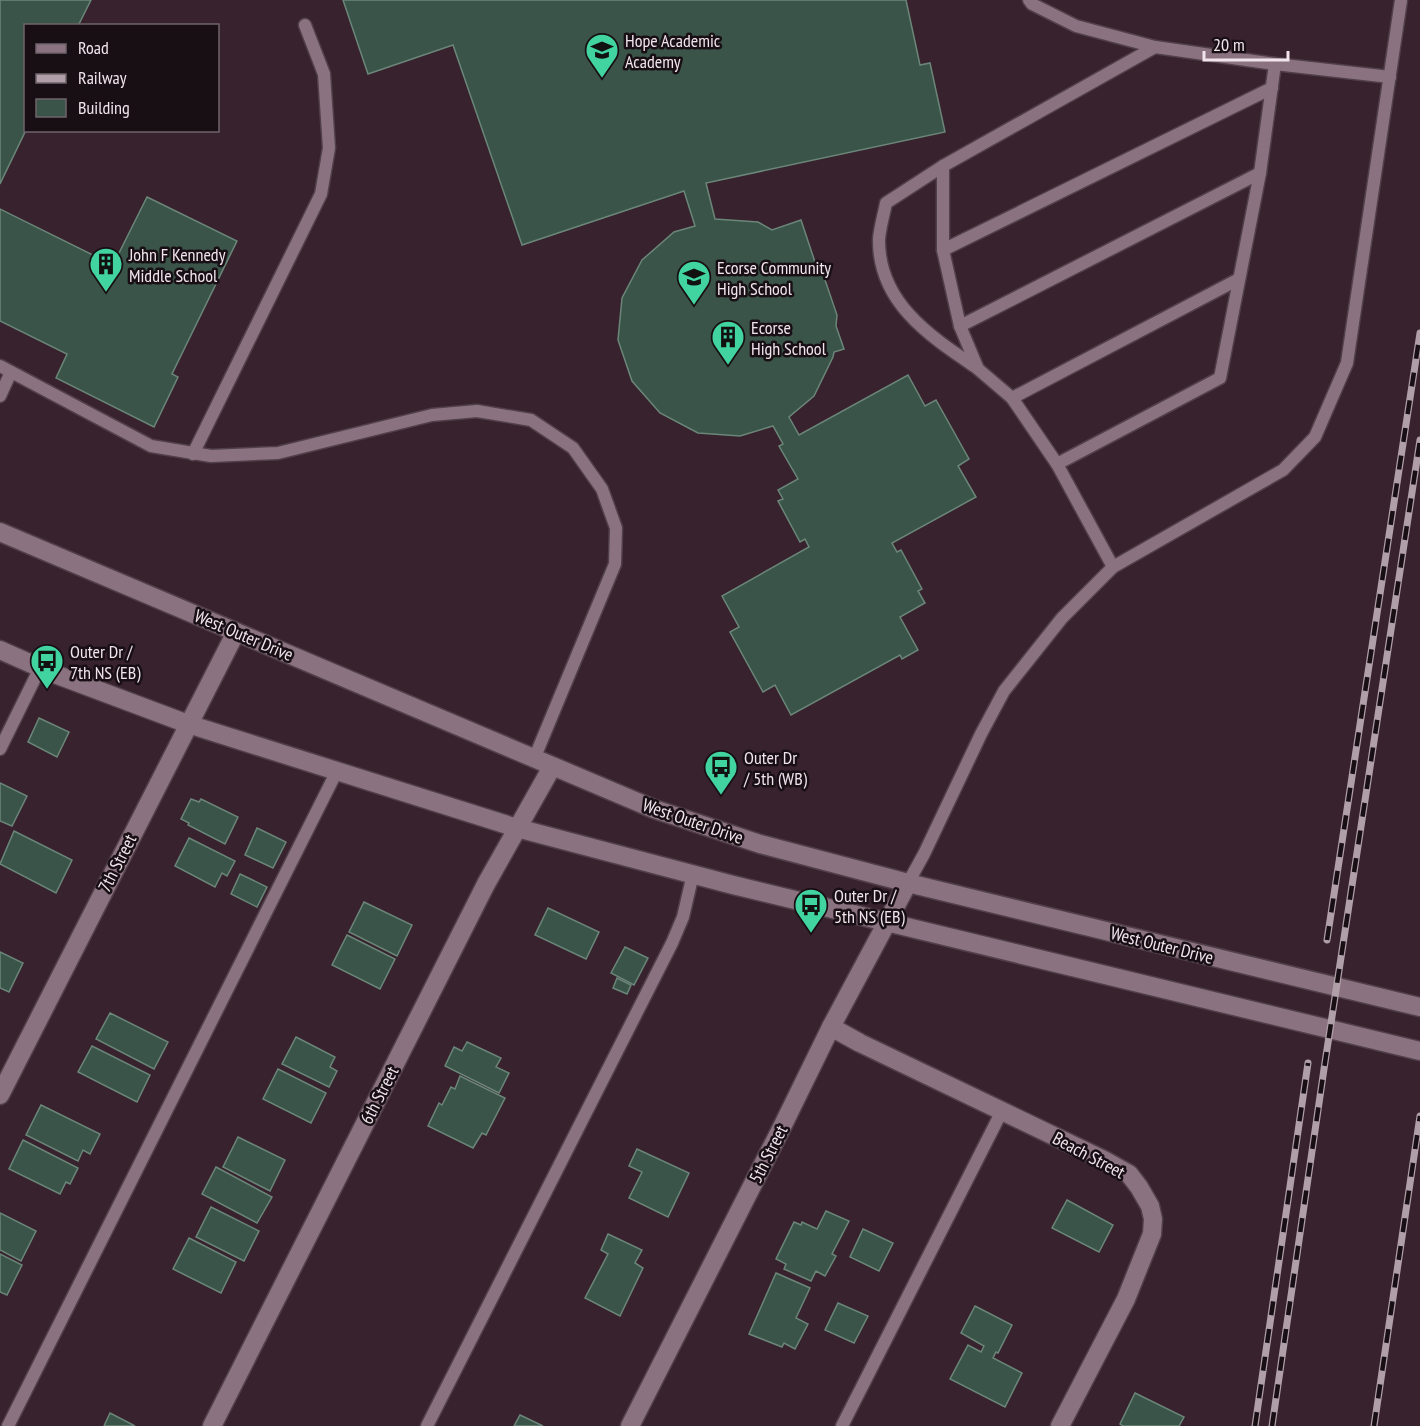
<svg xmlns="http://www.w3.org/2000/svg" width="1420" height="1426" font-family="'PT Sans Narrow',sans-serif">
<rect width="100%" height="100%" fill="#37222e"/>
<g fill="#3a5449" stroke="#6b8679" stroke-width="1.5">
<polygon points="0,0 91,0 78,26 26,26 26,130 0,184"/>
<polygon points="343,0 906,0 920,65 930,63 945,132 706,183 715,219 758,222 772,230 801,220 816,265 823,274 837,315 836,326 844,349 834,352 833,357 814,396 789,417 799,435 908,375 925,406 936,400 969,459 958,466 976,497 892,543 897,552 901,550 922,589 918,591 925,603 900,617 918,650 902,659 900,655 791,715 775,685 763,692 730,632 739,627 722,596 809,547 805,539 800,542 778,501 783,499 778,490 798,479 779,446 783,444 773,426 740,436 698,433 660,413 632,381 618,340 622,298 642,260 674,232 695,226 684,191 522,245 453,45 368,74"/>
<polygon points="147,197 237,241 172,374 178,377 154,427 56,378 67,354 0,321 0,209 113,265"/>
<polygon points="39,718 69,732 57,757 28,742"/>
<polygon points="0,783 27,796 12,826 0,821"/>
<polygon points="191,799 199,802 201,799 238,817 225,844 188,825 189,823 181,819"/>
<polygon points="257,828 286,842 273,868 245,855"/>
<polygon points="14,831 72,860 56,893 0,864"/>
<polygon points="189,838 235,861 227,876 222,873 215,887 175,866"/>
<polygon points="240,874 267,887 257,907 231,894"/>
<polygon points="364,902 412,925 397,956 349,932"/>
<polygon points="548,908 599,932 586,959 535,935"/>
<polygon points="347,935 395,959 380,989 332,965"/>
<polygon points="625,947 648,958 634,985 611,973"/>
<polygon points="0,952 23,963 9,992 0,988"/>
<polygon points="617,978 631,985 627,994 613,988"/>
<polygon points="110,1013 168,1042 154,1069 96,1039"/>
<polygon points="296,1037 335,1057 330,1067 337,1071 329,1087 282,1064"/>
<polygon points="467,1042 501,1058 496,1067 509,1073 499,1093 445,1066 454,1047 462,1051"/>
<polygon points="92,1046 150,1075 137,1102 78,1072"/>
<polygon points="278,1069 326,1093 311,1123 263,1099"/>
<polygon points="460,1076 505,1098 486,1135 482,1133 473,1148 428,1126 439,1103 442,1105 451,1087 455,1089"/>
<polygon points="41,1105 100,1134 90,1154 83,1150 78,1161 26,1135"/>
<polygon points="238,1137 285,1160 270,1191 223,1167"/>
<polygon points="23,1140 78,1168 70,1184 66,1182 60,1194 9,1169"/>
<polygon points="637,1149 689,1173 668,1217 629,1198 642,1172 629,1166"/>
<polygon points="216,1167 272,1197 257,1223 202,1194"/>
<polygon points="1067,1200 1113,1225 1099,1252 1052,1228"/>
<polygon points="211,1207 259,1231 244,1261 196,1237"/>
<polygon points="826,1211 849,1221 832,1254 836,1256 825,1276 816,1271 811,1281 784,1269 786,1264 776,1259 794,1222 801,1225 802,1222 817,1229"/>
<polygon points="0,1213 36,1231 21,1261 0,1250"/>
<polygon points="863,1229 893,1243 879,1271 850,1257"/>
<polygon points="608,1234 642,1250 635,1263 643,1268 620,1316 585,1298 608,1254 601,1250"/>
<polygon points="189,1238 236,1262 221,1293 173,1269"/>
<polygon points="0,1254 22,1265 7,1295 0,1292"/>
<polygon points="776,1273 810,1288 796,1318 808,1324 795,1349 784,1343 782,1347 749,1334"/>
<polygon points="838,1303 868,1316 854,1343 825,1330"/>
<polygon points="975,1306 1012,1325 998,1353 996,1352 993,1358 1022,1373 1005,1407 950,1379 968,1345 981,1352 984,1346 961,1333"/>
<polygon points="1135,1393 1184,1417 1179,1426 1123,1426 1120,1424"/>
<polygon points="110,1413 135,1426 104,1426"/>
<polygon points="520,1415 543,1426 514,1426"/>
</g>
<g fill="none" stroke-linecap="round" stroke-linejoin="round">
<g stroke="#513f4a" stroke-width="15">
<g id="service">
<polyline points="1029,0 1032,4 1076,26 1155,47 1275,64 1390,77"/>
<path d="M943,166L886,203C884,214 880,227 879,239C878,303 931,337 977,368"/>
<polyline points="943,250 1272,88"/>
<polyline points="960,326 1260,173"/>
<polyline points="0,366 151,446 211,456 278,453 432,415 477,411 531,420 573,448 602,489 616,528 615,564 534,759"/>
<polyline points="0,396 11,372"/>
<polyline points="1012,398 1239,279"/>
<polyline points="193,454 321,194 329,148 324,74 305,25"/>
<polyline points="1057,464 1220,378 1260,173 1275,64"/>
<polyline points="1113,567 1057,464 1012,398 978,369 960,326 943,250 943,166 1155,47"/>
<polyline points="0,749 40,668"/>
<polyline points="908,883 924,854 981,734 1004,691 1062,618 1113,567 1283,470 1315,437 1347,363 1401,0"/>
<polyline points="8,1426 337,771"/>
<polyline points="427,1426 672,943 683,917 693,874"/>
<polyline points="842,1426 1002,1111"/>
</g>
</g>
<g stroke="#513f4a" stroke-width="21">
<g id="minor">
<polyline points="831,1027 860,1043 1104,1160 1129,1174 1139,1187 1150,1206 1153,1219 1152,1234 1126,1299 1060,1426"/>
<polyline points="0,1095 236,632"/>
<polyline points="212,1426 486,884 552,767"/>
<polyline points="630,1426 783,1125 831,1027 908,883"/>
</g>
</g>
<g stroke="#513f4a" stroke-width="21">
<g id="secondary">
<polyline points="0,532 654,809 760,844 908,883 1420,1007"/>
<polyline points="0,650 52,673 188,724 517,828 733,885 1420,1051"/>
</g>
</g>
<use href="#service" stroke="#8b7280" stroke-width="12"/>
<use href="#minor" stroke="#8b7280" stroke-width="18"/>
<use href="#secondary" stroke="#8b7280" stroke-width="18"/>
<g stroke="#b09fa8" stroke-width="7">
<g id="rail">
<polyline points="1327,940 1420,333"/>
<polyline points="1255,1426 1308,1063"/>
<polyline points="1272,1426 1324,1069 1420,440"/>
<polyline points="1374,1426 1420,1116"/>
</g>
</g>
<use href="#rail" stroke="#180f14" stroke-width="4.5" stroke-dasharray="14" stroke-linecap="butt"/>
</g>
<defs>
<g id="school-pin" transform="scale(1.725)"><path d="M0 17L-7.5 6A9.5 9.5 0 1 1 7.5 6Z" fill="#41d4a1" stroke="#180f14"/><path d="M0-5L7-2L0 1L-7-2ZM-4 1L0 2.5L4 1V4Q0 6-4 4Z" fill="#111"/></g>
<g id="building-pin" transform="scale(1.725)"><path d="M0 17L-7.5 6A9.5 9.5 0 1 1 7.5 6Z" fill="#41d4a1" stroke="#180f14"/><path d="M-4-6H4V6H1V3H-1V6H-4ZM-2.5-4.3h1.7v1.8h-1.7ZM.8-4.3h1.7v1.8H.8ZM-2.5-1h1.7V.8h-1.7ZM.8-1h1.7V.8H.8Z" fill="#111"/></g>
<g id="bus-pin" transform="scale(1.725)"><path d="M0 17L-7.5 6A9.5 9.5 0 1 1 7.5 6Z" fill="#41d4a1" stroke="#180f14"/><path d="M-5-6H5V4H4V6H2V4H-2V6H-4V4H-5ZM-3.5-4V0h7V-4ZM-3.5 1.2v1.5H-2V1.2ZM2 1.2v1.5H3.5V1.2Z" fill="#111"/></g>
</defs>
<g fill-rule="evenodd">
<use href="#school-pin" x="602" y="50"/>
<use href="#building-pin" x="106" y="264"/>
<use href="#school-pin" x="694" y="277"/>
<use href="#building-pin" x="728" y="337"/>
<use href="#bus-pin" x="47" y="661"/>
<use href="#bus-pin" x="721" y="767"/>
<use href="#bus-pin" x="811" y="905"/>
</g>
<g text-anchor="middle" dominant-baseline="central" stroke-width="5" stroke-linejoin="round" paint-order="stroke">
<g font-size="18" fill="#f2e4ec" stroke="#180f14" text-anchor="start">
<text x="625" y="40">Hope Academic<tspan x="625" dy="21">Academy</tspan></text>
<text x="129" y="254">John F Kennedy<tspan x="129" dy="21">Middle School</tspan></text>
<text x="717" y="267">Ecorse Community<tspan x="717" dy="21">High School</tspan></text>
<text x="751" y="327">Ecorse<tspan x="751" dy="21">High School</tspan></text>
<text x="70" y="651">Outer Dr /<tspan x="70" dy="21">7th NS (EB)</tspan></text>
<text x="744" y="757">Outer Dr<tspan x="744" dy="21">/ 5th (WB)</tspan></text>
<text x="834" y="895">Outer Dr /<tspan x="834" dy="21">5th NS (EB)</tspan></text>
</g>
<g font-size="18" fill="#f2e4ec" stroke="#180f14">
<text transform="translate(244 635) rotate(23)">West Outer Drive</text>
<text transform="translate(693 821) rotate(19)">West Outer Drive</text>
<text transform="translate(117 863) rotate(-63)">7th Street</text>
<text transform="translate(1162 945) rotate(14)">West Outer Drive</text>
<text transform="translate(379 1095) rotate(-63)">6th Street</text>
<text transform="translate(768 1154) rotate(-63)">5th Street</text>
<text transform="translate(1089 1155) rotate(28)">Beach Street</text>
</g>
</g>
<rect x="24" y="24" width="195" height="108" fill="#180f14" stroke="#6f646a" stroke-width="1.5"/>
<rect x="36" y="44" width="30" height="9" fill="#8b7280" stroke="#6f646a" stroke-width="1.5"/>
<text x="78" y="54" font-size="18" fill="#f2e4ec">Road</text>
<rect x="36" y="74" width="30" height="9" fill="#b09fa8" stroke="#6f646a" stroke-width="1.5"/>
<text x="78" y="84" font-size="18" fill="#f2e4ec">Railway</text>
<rect x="36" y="99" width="30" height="18" fill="#3a5449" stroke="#6f646a" stroke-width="1.5"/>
<text x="78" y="114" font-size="18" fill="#f2e4ec">Building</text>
<path d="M1204 51v9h84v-9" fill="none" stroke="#f2e4ec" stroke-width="3"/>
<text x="1213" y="51" font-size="18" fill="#f2e4ec" stroke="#180f14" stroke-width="4.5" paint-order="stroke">20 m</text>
</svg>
